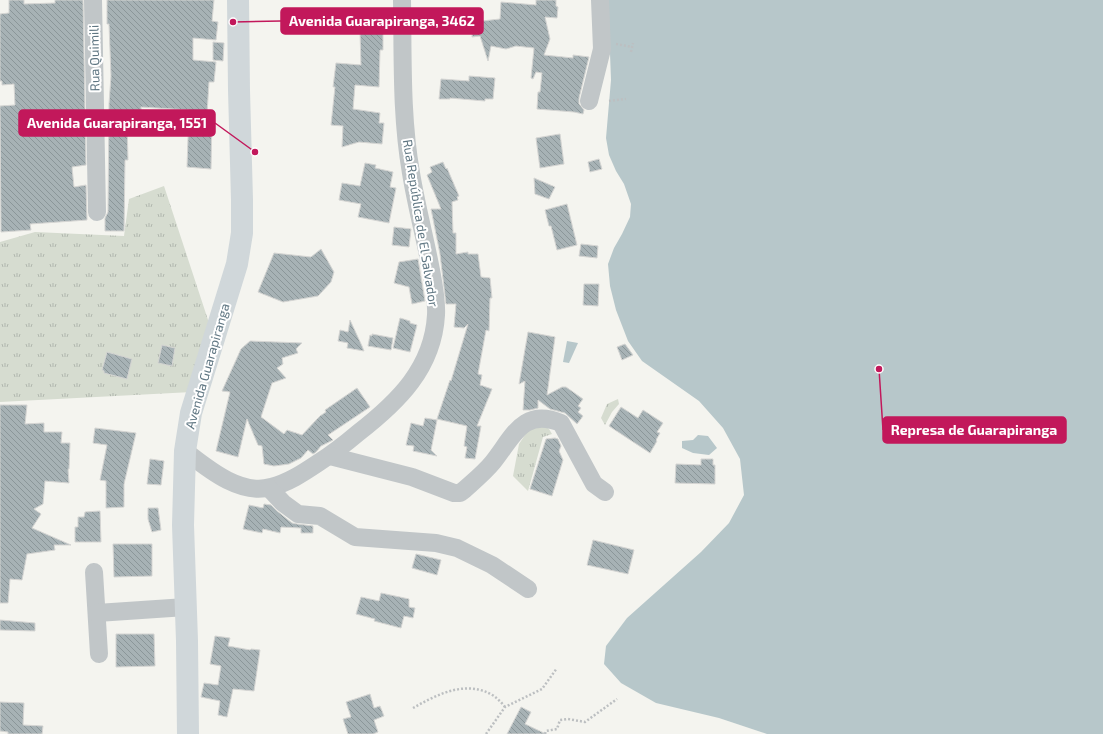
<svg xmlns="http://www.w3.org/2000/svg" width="1103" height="734" font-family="'Exo 2',sans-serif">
<defs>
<pattern id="grass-tufts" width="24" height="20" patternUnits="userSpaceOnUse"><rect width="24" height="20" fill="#d6dcd0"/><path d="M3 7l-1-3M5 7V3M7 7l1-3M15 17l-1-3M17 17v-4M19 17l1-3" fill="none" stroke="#b1b7ae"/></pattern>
<pattern id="building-back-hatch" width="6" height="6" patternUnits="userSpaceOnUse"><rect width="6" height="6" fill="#a7b2b5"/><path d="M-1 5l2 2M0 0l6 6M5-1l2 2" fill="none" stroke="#8b9699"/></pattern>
</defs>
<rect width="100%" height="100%" fill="#f4f4ef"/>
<g fill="url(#grass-tufts)">
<polygon points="164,186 210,326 192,392 0,402 0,242 35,232 124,236 129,199"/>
<polygon points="618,399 619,404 612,412 605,425 601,418 607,404"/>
<polygon points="540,423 549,429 552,434 543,437 528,491 513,476 519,444 531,426"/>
</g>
<g fill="#b7c7ca">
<polygon points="608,0 1103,0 1103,734 767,734 719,718 656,703 621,683 604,664 606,646 627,618 701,552 729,523 744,495 740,459 723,428 699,401 642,361 628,341 616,310 610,286 608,264 614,248 622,234 630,217 631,204 624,184 616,171 609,155 606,138 611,80"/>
<polygon points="567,341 578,343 569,363 563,362"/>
<polygon points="698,435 708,436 717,448 709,455 693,453 682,448 682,441 693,440"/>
</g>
<g fill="url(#building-back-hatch)" stroke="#d5d5d3">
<polygon points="9,0 24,0 24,4 55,3 55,0 83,0 86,165 72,167 74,187 86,185 87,220 30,224 31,230 1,232 0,106 15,105 14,84 2,85 2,81 0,81 0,14 9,13"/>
<polygon points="107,0 214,0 212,21 218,22 216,40 193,38 193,60 216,62 214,82 209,82 207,114 212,114 211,169 187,167 189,110 141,107 142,118 131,118 131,123 127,123 128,160 125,160 124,231 105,231 105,218 108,212 109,104 111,76 109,24 107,24"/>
<polygon points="536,0 556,0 556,6 558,7 557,18 545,17 550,39 544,55 573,58 573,55 589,57 579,98 579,104 584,110 583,114 574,112 537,109 538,92 540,92 542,73 536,72 533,79 531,78 534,48 516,46 506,49 491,46 488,61 480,36 472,37 473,22 500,19 501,2 536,5"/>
<polygon points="360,32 383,32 383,50 380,50 379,87 355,85 353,109 380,113 379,123 384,123 382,144 359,142 342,147 343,126 331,125 335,87 333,87 336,63 361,65"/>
<polygon points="213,42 224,43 223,61 213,60"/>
<polygon points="469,76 495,78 493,99 485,99 485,101 450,98 450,99 439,99 441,79 469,81"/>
<polygon points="560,134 564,164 540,168 536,138"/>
<polygon points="599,159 602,169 590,172 588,162"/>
<polygon points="443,162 446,169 447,168 459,196 457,197 458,200 452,202 453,233 456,233 456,254 468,252 468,254 478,254 481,277 490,278 492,298 490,298 489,331 486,330 478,374 482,375 480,385 492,389 477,426 481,426 475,459 465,458 467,447 464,446 467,426 437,419 450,380 451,381 468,324 464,328 454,327 456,304 446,304 440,254 431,209 441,209 427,175 432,172 430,167"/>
<polygon points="365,163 376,165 375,168 393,172 390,187 396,188 389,223 358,217 361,204 339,200 342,183 360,186"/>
<polygon points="534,178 555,187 549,199 535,194"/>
<polygon points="567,204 577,245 557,250 551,226 549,226 545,210"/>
<polygon points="394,227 411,229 409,247 392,245"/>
<polygon points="581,244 598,246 597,258 579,256"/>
<polygon points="321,249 334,272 331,282 318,296 283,302 258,292 274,253 311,257"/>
<polygon points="418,259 425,301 412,304 409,287 394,283 399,262"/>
<polygon points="584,284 599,284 598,306 583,305"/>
<polygon points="400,318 410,321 410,323 417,325 410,352 393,348"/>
<polygon points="350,320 362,346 364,351 347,348 348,343 338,341 340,330 348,332"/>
<polygon points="528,332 555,337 547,395 562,387 566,387 583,399 578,406 581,408 578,412 583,416 577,424 565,413 550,409 538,400 538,408 530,410 523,410 525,381 519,384"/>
<polygon points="372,334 393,338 391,350 368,346 370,335 372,336"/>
<polygon points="250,341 302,343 296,349 298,353 282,358 283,364 277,368 286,378 272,383 261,417 284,434 287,430 302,435 320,416 326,412 325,410 357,388 370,407 328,435 333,440 321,446 316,452 313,454 308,450 301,458 289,464 274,466 264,464 262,446 258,445 247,419 238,457 216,451 230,392 222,391 241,349"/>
<polygon points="625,344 633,355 622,360 617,347"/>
<polygon points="162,345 175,348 172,366 158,363"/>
<polygon points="107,352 132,359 127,379 104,373 104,371 102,370"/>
<polygon points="0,405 27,405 25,424 44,423 44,432 62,432 61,443 70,443 69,469 68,469 69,483 45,481 43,504 34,509 41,514 32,528 71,545 54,545 55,550 27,554 22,580 10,579 8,603 0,603"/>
<polygon points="621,407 638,418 643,410 663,423 657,432 660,433 656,440 657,441 650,453 609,426"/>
<polygon points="425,418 437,420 431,450 437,456 413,451 414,446 406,445 411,423 423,426"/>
<polygon points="95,428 136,433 124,484 124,507 106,508 106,481 100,480 107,445 93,443"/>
<polygon points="555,438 558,439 561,446 559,451 563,460 552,496 530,489 546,439"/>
<polygon points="150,459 164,461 161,485 147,484"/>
<polygon points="701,459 713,459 713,465 715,465 715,484 675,483 676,464 701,465"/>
<polygon points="264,504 271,505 277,511 292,523 297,524 313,526 313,533 301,533 301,528 281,527 280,533 263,529 262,533 243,529 249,505 263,508"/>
<polygon points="148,508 158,508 161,530 152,532 148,519"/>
<polygon points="100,511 101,542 75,542 75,527 78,527 78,517 84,517 85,512"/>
<polygon points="593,540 634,550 628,574 587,565"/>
<polygon points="113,544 152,544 152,576 114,577"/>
<polygon points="416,554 441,560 437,575 412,568"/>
<polygon points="381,593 409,599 409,607 415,608 413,618 404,616 401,628 374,621 375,619 356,614 361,597 379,601"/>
<polygon points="0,620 35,623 35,631 0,630"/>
<polygon points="116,634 154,634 155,666 116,667"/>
<polygon points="215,636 230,638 228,646 250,650 251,649 260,650 254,691 233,689 227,717 218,715 220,701 201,697 204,683 218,685 221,666 210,664"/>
<polygon points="370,694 374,708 380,706 384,716 374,720 378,732 373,734 348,734 343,719 351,717 346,702"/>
<polygon points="0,702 24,703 23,725 43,726 42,734 8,734 8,732 0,731"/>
<polygon points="521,707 531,712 525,724 546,734 507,734"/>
</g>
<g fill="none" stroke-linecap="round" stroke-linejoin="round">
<g stroke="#bcbfc1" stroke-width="2.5" stroke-dasharray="2 2" stroke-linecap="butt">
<polyline points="616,44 632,47"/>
<polyline points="631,52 633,43"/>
<polyline points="609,101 626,99"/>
<path d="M413,708C438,694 467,679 494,696C498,699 502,703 505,707"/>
<polyline points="486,734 505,707 542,689 557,668"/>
<polyline points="545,734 546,731 557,729 560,720 568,719 585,722 617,699"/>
</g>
<g stroke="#c1c6c8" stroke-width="18">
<polyline points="93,0 97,212"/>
<polyline points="589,101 602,49 600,0"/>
<path d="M185,451C207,468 240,496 271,487C288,483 303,473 318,463C332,454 345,444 358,433C398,402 433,368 436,315C437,298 433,281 430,265C424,234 416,204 411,173C401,116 403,58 402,0"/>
<path d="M330,456L412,477L454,493H460L464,490C474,481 485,472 493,462C513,437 523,407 561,423L594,484L605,492"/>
<polyline points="269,488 283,503 298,514 320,516 355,537 436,543 457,548 492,565 528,589"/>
<polyline points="94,572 99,654"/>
<polyline points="97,613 186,607"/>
</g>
<polyline stroke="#d0d7da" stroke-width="22" points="188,734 187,641 183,525 185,451 191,413 237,264 242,233 242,200 239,90 238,0"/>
</g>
<g text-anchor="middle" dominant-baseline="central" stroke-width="4" stroke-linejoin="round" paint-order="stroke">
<g font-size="13" fill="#607783" stroke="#fff">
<text transform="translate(94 58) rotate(-91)">Rua Quimili</text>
<text transform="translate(421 223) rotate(81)">Rua República de El Salvador</text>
<text transform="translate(207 366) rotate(-74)">Avenida Guarapiranga</text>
</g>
</g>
<path fill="none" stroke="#c2185b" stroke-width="1.5" d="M233 22L281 21M255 152L215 123M879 369L883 430"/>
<g fill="#c2185b" stroke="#fff" stroke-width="1.5">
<circle cx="233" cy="22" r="4"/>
<circle cx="255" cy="152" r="4"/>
<circle cx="879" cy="369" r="4"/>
</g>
<g fill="#c2185b" stroke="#c2185b" stroke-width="1.5">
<rect x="281" y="8" width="202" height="26" rx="4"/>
<rect x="19" y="110" width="196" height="26" rx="4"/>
<rect x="883" y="417" width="183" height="26" rx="4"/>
</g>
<g font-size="14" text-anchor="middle" font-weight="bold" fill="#fff">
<text x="382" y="26">Avenida Guarapiranga, 3462</text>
<text x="117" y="128">Avenida Guarapiranga, 1551</text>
<text x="974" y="435">Represa de Guarapiranga</text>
</g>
</svg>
